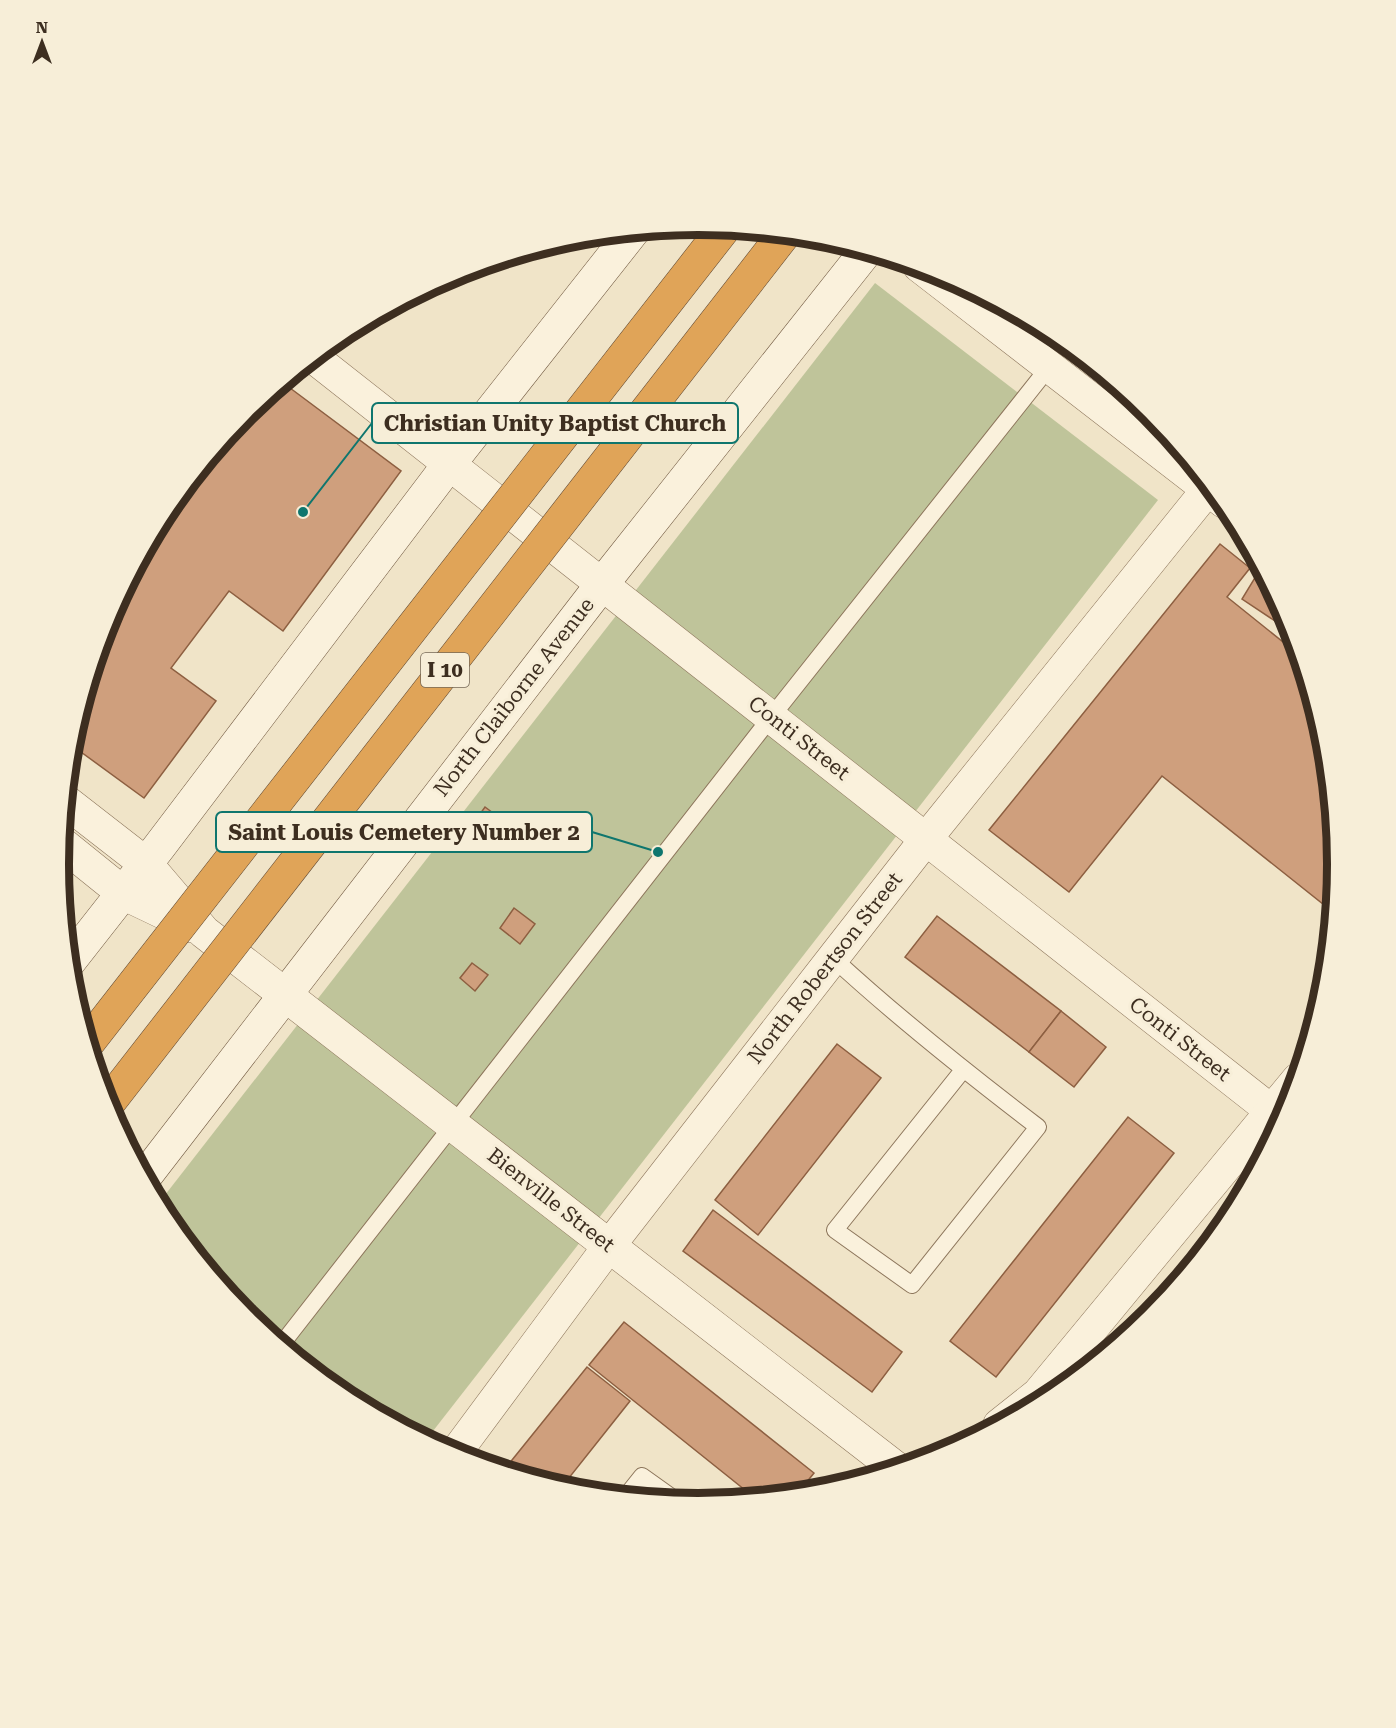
<svg xmlns="http://www.w3.org/2000/svg" width="1396" height="1728" font-family="'Roboto Serif',serif">
<rect width="100%" height="100%" fill="#f0e4c8"/>
<polygon fill="#bfc49a" points="875,283 1158,500 426,1440 342,1396 246,1316 166,1219 158,1204"/>
<g fill="#cf9f7d" stroke="#8d5f41" stroke-width="1.5">
<polygon points="282,382 401,471 283,631 229,591 171,668 216,701 144,798 70,744 107,619 166,508 246,412"/>
<polygon points="1220,544 1250,568 1227,597 1293,650 1297,645 1325,740 1337,864 1333,912 1162,776 1069,892 989,830"/>
<polygon points="1256,576 1271,586 1289,620 1284,627 1242,599"/>
<polygon points="485,807 509,825 491,849 467,832"/>
<polygon points="514,908 535,924 520,944 500,928"/>
<polygon points="937,916 1061,1011 1029,1052 905,957"/>
<polygon points="472,963 488,975 475,991 460,978"/>
<polygon points="1061,1011 1106,1047 1074,1087 1029,1052"/>
<polygon points="837,1044 881,1078 758,1235 715,1200"/>
<polygon points="1128,1117 1174,1153 996,1377 950,1341"/>
<polygon points="713,1210 902,1352 872,1392 683,1251"/>
<polygon points="624,1322 814,1473 797,1494 755,1498 589,1365"/>
<polygon points="587,1367 630,1401 561,1488 504,1470"/>
</g>
<g fill="none" stroke-linecap="round" stroke-linejoin="round">
<g stroke="#8d765c" stroke-width="18">
<g id="service">
<path d="M833,958C899,1019 966,1072 1038,1127L912,1285L835,1230L963,1070"/>
<polyline points="281,1345 772,716 1049,367"/>
<polyline points="626,1496 642,1476 677,1501"/>
</g>
</g>
<g stroke="#8d765c" stroke-width="33">
<g id="minor">
<polyline points="919,266 1224,502"/>
<polyline points="313,357 1283,1120"/>
<polyline points="999,1425 1038,1394 1298,1079"/>
<polyline points="454,1455 609,1246 833,958 926,839 1208,489"/>
</g>
</g>
<g stroke="#8d765c" stroke-width="34">
<g id="tertiary">
<polyline points="65,801 146,864 204,932 897,1469"/>
<polyline points="61,843 123,893 192,926"/>
</g>
</g>
<g stroke="#6f573f" stroke-width="34">
<g id="secondary">
<polyline points="68,963 159,847 450,463 633,231"/>
<polyline points="144,1178 603,583 867,250"/>
</g>
</g>
<use href="#service" stroke="#faf1dc" stroke-width="16"/>
<use href="#minor" stroke="#faf1dc" stroke-width="32"/>
<use href="#tertiary" stroke="#faf1dc" stroke-width="33"/>
<use href="#secondary" stroke="#faf1dc" stroke-width="33"/>
<g stroke="#5b4430" stroke-width="34" stroke-linecap="butt">
<g id="motorway-bridge">
<polyline points="87,1044 725,227"/>
<polyline points="106,1106 785,233"/>
</g>
</g>
<use href="#motorway-bridge" stroke="#e0a458" stroke-width="33"/>
</g>
<g text-anchor="middle" dominant-baseline="central" stroke-width="6" stroke-linejoin="round" paint-order="stroke">
<rect fill="#f7eed8" stroke="#756857" stroke-width="1.5" x="421" y="653" width="48" height="34" rx="4.5"/>
<g font-size="20" font-weight="bold" fill="#3d2e20">
<text x="445" y="670">I 10</text>
</g>
<g font-size="21" fill="#3d2e20" stroke="#f7eed8">
<text transform="translate(514 697) rotate(-52)">North Claiborne Avenue</text>
<text transform="translate(799 738) rotate(38)">Conti Street</text>
<text transform="translate(825 968) rotate(-52)">North Robertson Street</text>
<text transform="translate(1180 1039) rotate(38)">Conti Street</text>
<text transform="translate(551 1200) rotate(38)">Bienville Street</text>
</g>
</g>
<path d="M0 0H1396V1728H0ZM69 864a629 629 0 1 1 1258 0a629 629 0 1 1-1258 0Z" fill="#f7eed8" fill-rule="evenodd"/>
<path fill="none" stroke="#3d2e20" stroke-width="8" d="M69 864a629 629 0 1 1 1258 0a629 629 0 1 1-1258 0Z"/>
<path fill="none" stroke="#0f766e" stroke-width="2" d="M303 512L372 423M658 852L592 832"/>
<g fill="#0f766e" stroke="#f7eed8" stroke-width="2">
<circle cx="303" cy="512" r="6"/>
<circle cx="658" cy="852" r="6"/>
</g>
<g fill="#f7eed8" stroke="#0f766e" stroke-width="2">
<rect x="372" y="403" width="366" height="40" rx="6"/>
<rect x="216" y="812" width="376" height="40" rx="6"/>
</g>
<g font-size="22" text-anchor="middle" font-weight="bold" fill="#3d2e20">
<text x="555" y="431">Christian Unity Baptist Church</text>
<text x="404" y="840">Saint Louis Cemetery Number 2</text>
</g>
<g transform="translate(42 42)" stroke="#f7eed8" stroke-width="4.5" paint-order="stroke">
<path d="M0-4.5L10 22L0 15L-10 22Z" fill="#3d2e20"/>
<text y="-9" font-size="16" font-weight="bold" text-anchor="middle" fill="#3d2e20">N</text>
</g>
</svg>
